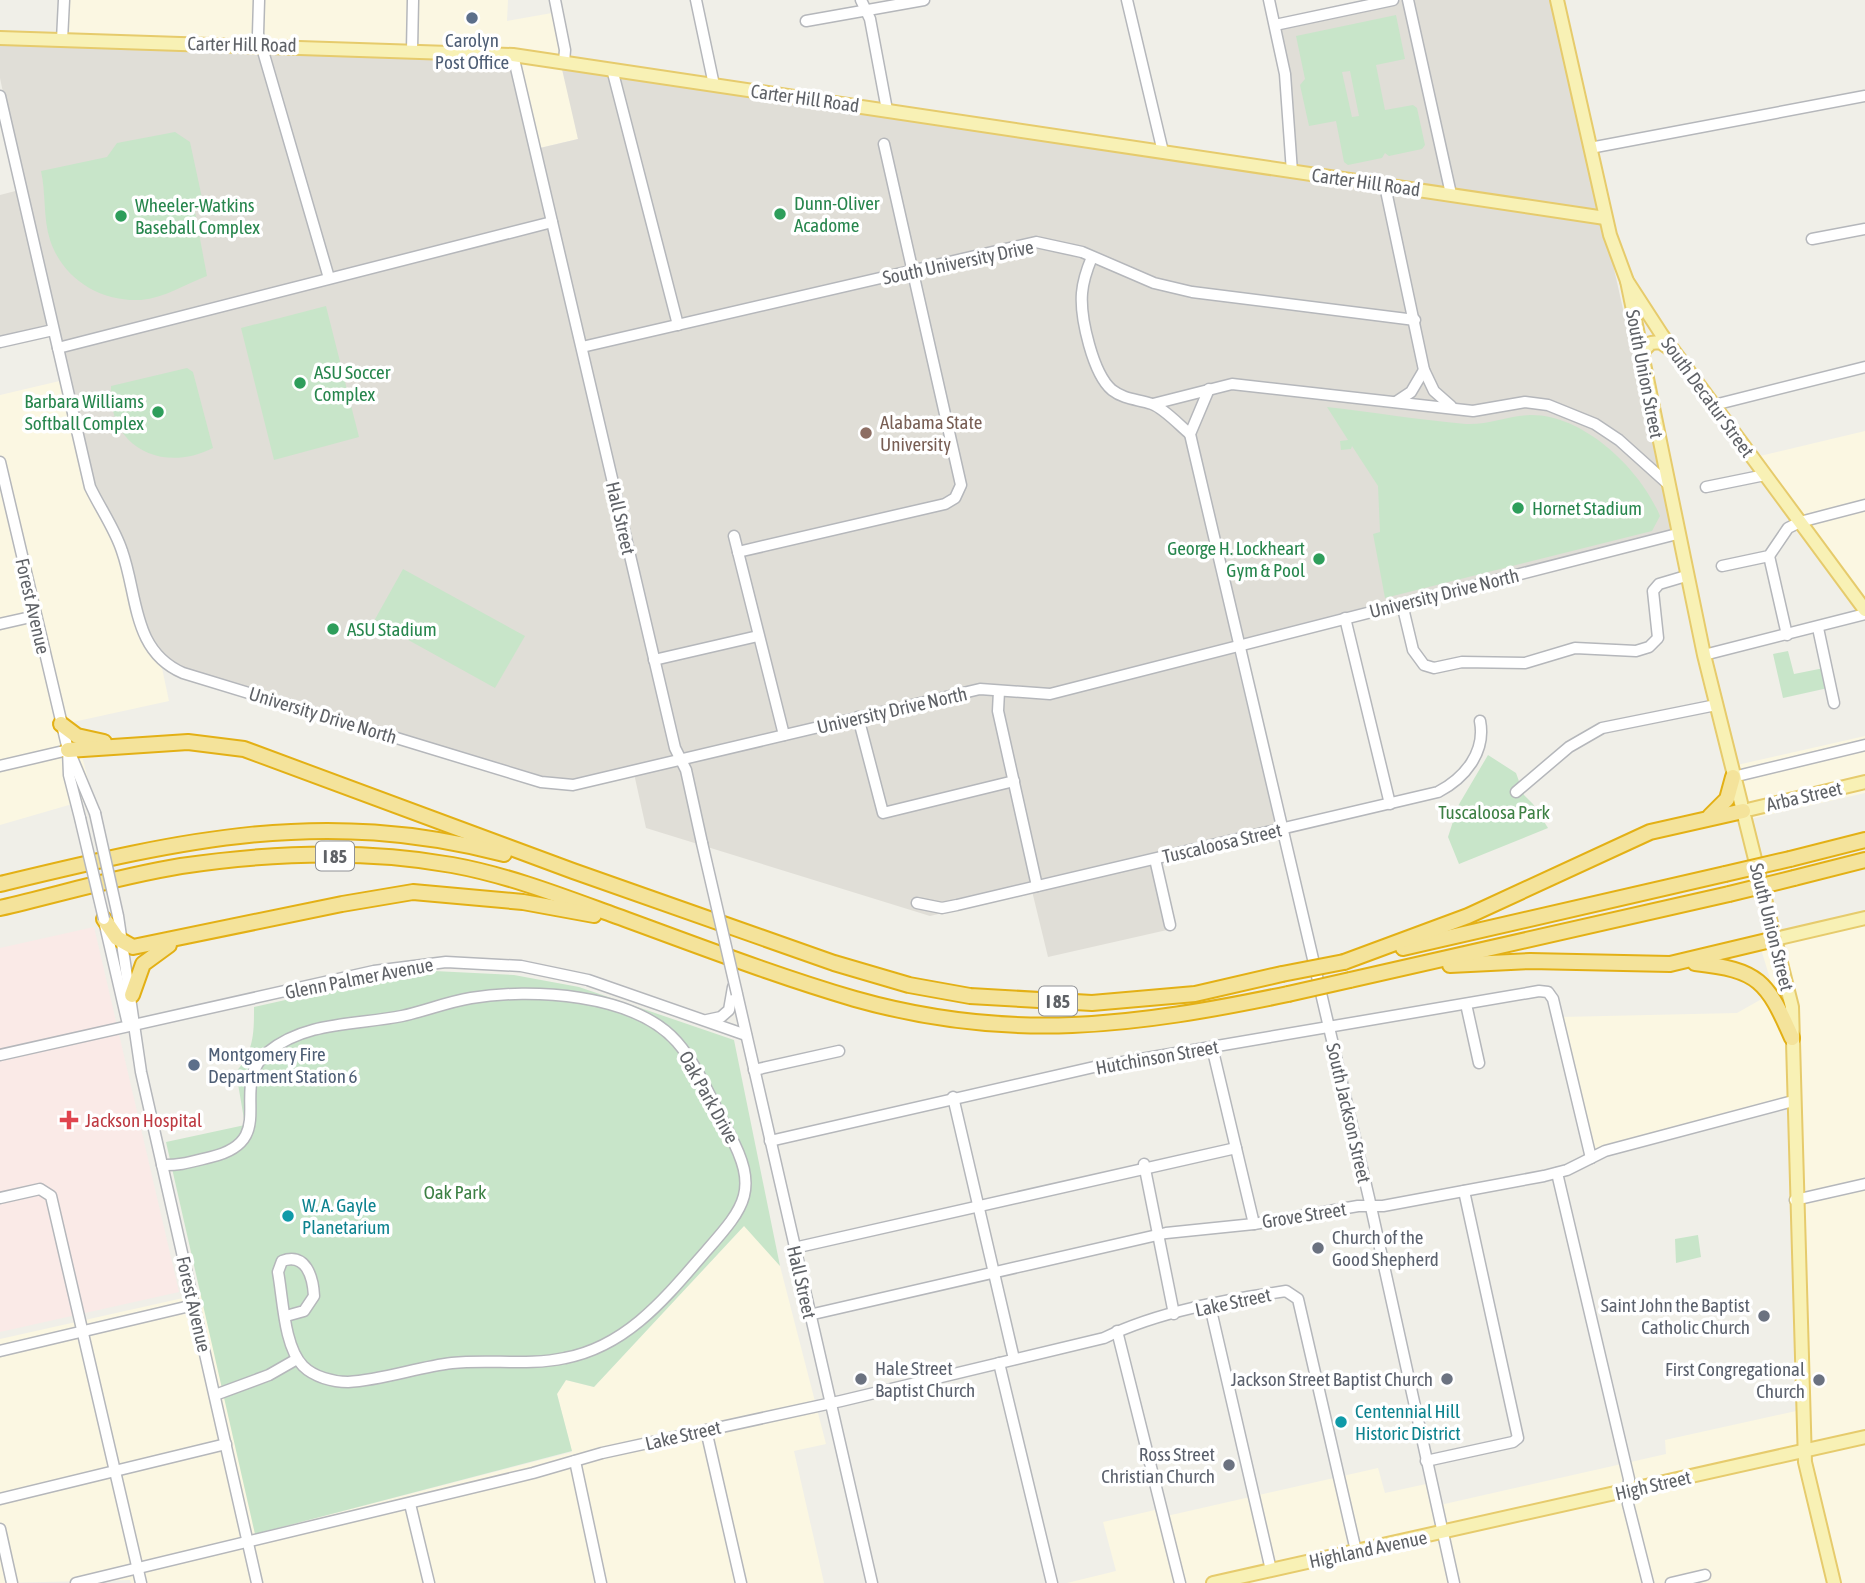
<svg xmlns="http://www.w3.org/2000/svg" width="1865" height="1583" font-family="'Asap Condensed',sans-serif">
<rect width="100%" height="100%" fill="#f0efe8"/>
<g fill="#fbf7e2">
<polygon points="69,0 508,0 507,21 552,13 578,139 539,148 65,45"/>
<polygon points="68,379 159,654 169,701 73,722 93,798 0,825 0,395"/>
<polygon points="1865,431 1865,609 1747,459"/>
<polygon points="1865,736 1865,793 1750,819 1737,765"/>
<polygon points="1865,913 1865,1583 1067,1583 1116,1571 1103,1522 1155,1510 1158,1518 1378,1468 1385,1493 1435,1482 1440,1505 1666,1454 1665,1440 1796,1411 1788,1106 1592,1150 1561,1017 1737,1013 1774,992 1758,939"/>
<polygon points="745,1225 780,1266 826,1444 794,1451 824,1583 131,1583 130,1580 0,1583 0,1339 201,1294 255,1534 572,1452 557,1394 566,1380 594,1387"/>
</g>
<polygon fill="#e0ded7" points="1401,0 1554,0 1673,533 1232,642 1276,825 1150,855 1167,930 1048,957 1032,891 930,916 646,828 633,769 572,783 544,780 182,670 159,654 150,639 94,488 54,324 0,336 0,195 23,189 0,78 0,43 519,59 540,148 578,139 561,65 1295,175 1278,27"/>
<polygon fill="#faeae7" points="94,927 179,1292 0,1332 0,948"/>
<g fill="#c8e5c9" fill-rule="evenodd">
<path d="M1396,15L1405,59L1376,65L1385,110L1413,105L1417,108L1425,145L1422,149L1389,156L1385,153L1382,158L1348,165L1344,162L1336,121L1309,126L1300,85L1305,79L1296,36ZM1350,71L1359,116L1352,117L1342,72Z"/>
<path d="M175,132L190,142L202,198L195,212L207,276C186,284 164,298 141,300C100,302 63,279 50,240C43,218 46,193 41,171L107,157L117,143Z"/>
<polygon points="326,306 359,437 274,460 241,328"/>
<path d="M187,368L193,372L213,448C162,474 107,447 111,386Z"/>
<path d="M1327,407C1373,412 1419,420 1466,424C1488,425 1508,416 1530,415C1584,414 1641,470 1660,516L1652,531L1385,598L1373,534L1380,532L1378,486L1352,446L1351,449L1341,450L1340,441L1348,440Z"/>
<polygon points="403,569 525,636 495,688 374,621"/>
<polygon points="1788,651 1794,674 1824,668 1828,688 1783,698 1773,654"/>
<polygon points="1488,755 1516,773 1524,795 1533,804 1548,828 1459,864 1448,837 1458,806"/>
<path d="M434,971L514,975L579,987L734,1040L780,1266L744,1226L594,1387L566,1380L557,1394L572,1451L255,1534L166,1142L245,1125L236,1072C254,1051 254,1033 254,1007L366,982Z"/>
<polygon points="1698,1235 1701,1257 1676,1263 1675,1239"/>
</g>
<g fill="none" stroke-linecap="round" stroke-linejoin="round">
<g stroke="#b5b7bb" stroke-width="13">
<g id="minor">
<polyline points="259,0 258,34 329,278"/>
<polyline points="555,0 565,50 564,62"/>
<polyline points="696,0 714,85"/>
<polyline points="861,0 870,19 887,110"/>
<polyline points="1127,0 1163,152"/>
<polyline points="1269,0 1285,74 1292,172"/>
<polyline points="1408,0 1451,194"/>
<polyline points="806,21 924,0"/>
<polyline points="1275,25 1393,0"/>
<polyline points="62,40 64,0"/>
<polyline points="412,50 413,0"/>
<polyline points="513,55 675,748 686,770 702,843"/>
<polyline points="612,69 678,325"/>
<path d="M0,96L90,487C100,508 115,529 122,551C138,596 132,651 183,673L541,782L573,785L980,689L1050,694L1677,534"/>
<polyline points="1590,148 1865,96"/>
<polyline points="1385,186 1424,370 1434,391 1451,406"/>
<polyline points="1812,239 1865,229"/>
<path d="M1092,257C1087,269 1083,280 1082,293C1080,318 1093,374 1112,390C1125,400 1138,399 1152,404C1165,409 1180,426 1190,434"/>
<polyline points="0,342 53,330"/>
<polyline points="582,347 1036,242 1082,252 1154,283 1192,292 1415,320"/>
<polyline points="58,348 552,222"/>
<polyline points="1209,389 1190,434 1193,447 1369,1198 1454,1583"/>
<polyline points="1396,402 1411,392 1424,370"/>
<polyline points="1153,404 1232,384 1473,411 1525,402 1548,405 1595,424 1619,440 1668,484"/>
<polyline points="1714,405 1865,367"/>
<polyline points="0,462 68,750 69,775 80,818"/>
<polyline points="1706,487 1765,475"/>
<polyline points="734,536 784,735"/>
<polyline points="738,552 945,504 955,498 961,485 884,144"/>
<polyline points="1769,556 1787,635"/>
<polyline points="1722,566 1769,556 1788,528 1800,522 1865,505"/>
<polyline points="1402,604 1413,650 1424,665 1434,668 1462,662 1525,663 1575,648 1636,651 1649,647 1658,638 1653,591 1659,584 1686,576"/>
<polyline points="1345,618 1390,804"/>
<polyline points="0,624 35,616"/>
<polyline points="1818,628 1834,703"/>
<polyline points="1704,655 1865,614"/>
<polyline points="654,660 758,636"/>
<polyline points="999,691 998,711 1037,886"/>
<polyline points="858,717 883,813 1014,781"/>
<polyline points="70,753 95,813"/>
<polyline points="0,766 68,750"/>
<polyline points="1733,777 1865,745"/>
<polyline points="1516,792 1569,747 1602,728 1716,705"/>
<polyline points="1155,859 1170,925"/>
<path d="M917,903L942,908L957,905L1438,792C1465,778 1486,752 1480,721"/>
<polyline points="118,916 141,1072 257,1583"/>
<polyline points="105,925 127,1020 133,1024"/>
<polyline points="737,994 872,1583"/>
<polyline points="1466,1004 1479,1063"/>
<polyline points="707,1020 721,1017 729,1010 733,987"/>
<polyline points="1212,1047 1254,1224"/>
<polyline points="0,1055 374,971 446,962 521,966 588,980 746,1035"/>
<polyline points="754,1070 839,1051"/>
<polyline points="953,1097 1014,1359"/>
<polyline points="770,1141 1094,1067 1539,991 1548,992 1553,999 1591,1158"/>
<polyline points="1144,1164 1174,1314"/>
<path d="M162,1165C179,1166 194,1161 211,1157C282,1140 226,1087 268,1052C306,1021 357,1025 402,1016C425,1011 447,1002 471,998C530,988 634,993 677,1042C699,1067 713,1104 729,1133C759,1189 746,1206 707,1250C667,1296 628,1346 565,1358C528,1366 490,1359 452,1363C418,1367 383,1380 348,1382C333,1382 314,1377 303,1366C284,1347 283,1299 278,1272L282,1261C306,1252 313,1277 314,1296L304,1311L286,1316"/>
<polyline points="1557,1173 1629,1479 1628,1504 1648,1583"/>
<polyline points="0,1198 40,1189 51,1196 141,1583"/>
<polyline points="1795,1200 1865,1184"/>
<polyline points="794,1248 1236,1148"/>
<polyline points="1210,1306 1271,1570"/>
<polyline points="809,1315 1166,1233 1254,1224 1358,1206 1383,1206 1544,1176 1567,1170 1605,1151 1793,1101"/>
<polyline points="1117,1331 1180,1583"/>
<polyline points="0,1351 194,1305"/>
<polyline points="999,1363 1052,1583"/>
<polyline points="215,1395 269,1375 297,1359"/>
<polyline points="706,1430 741,1583"/>
<polyline points="575,1461 601,1583"/>
<polyline points="1426,1461 1513,1442 1518,1438 1464,1191"/>
<polyline points="0,1499 226,1444"/>
<polyline points="410,1504 429,1583"/>
<polyline points="0,1529 12,1583"/>
<path d="M76,1583L533,1473L602,1453L841,1401L1104,1338C1159,1311 1226,1300 1286,1291L1298,1299L1356,1551"/>
<polyline points="1671,1583 1705,1575"/>
</g>
</g>
<g stroke="#e6cb6c" stroke-width="16">
<g id="major">
<polyline points="1557,0 1610,235 1627,281 1662,335 1865,610"/>
<polyline points="0,38 513,55 1605,218"/>
<polyline points="1627,281 1704,655 1792,1007 1805,1462 1834,1583"/>
<polyline points="1642,360 1644,350 1651,343 1660,342 1670,349"/>
<polyline points="1743,811 1865,782"/>
<polyline points="1775,939 1865,918"/>
<polyline points="1213,1583 1865,1437"/>
</g>
</g>
<g stroke="#e3b015" stroke-width="18">
<g id="highway">
<polyline points="61,724 77,736 104,742"/>
<polyline points="68,750 188,742 244,749 573,871 834,963 909,985 970,996 1092,1003 1195,994 1282,974"/>
<polyline points="1710,816 1727,799 1733,777"/>
<polyline points="1790,859 1865,840"/>
<polyline points="1794,878 1865,860"/>
<path d="M0,884C179,841 320,806 504,854"/>
<path d="M0,908C60,894 120,876 181,866C269,853 364,849 452,865C507,875 559,895 611,914C691,943 773,975 855,999C1010,1043 1135,1026 1288,994"/>
<polyline points="104,919 117,938 133,947 342,904 413,892 523,902 594,915"/>
<polyline points="1403,948 1725,874"/>
<polyline points="1344,962 1468,916 1650,832 1743,811"/>
<path d="M1695,963C1759,970 1767,981 1792,1038"/>
<polyline points="1450,965 1530,961 1670,964 1775,939"/>
<polyline points="1350,980 1729,894"/>
<polyline points="132,995 143,964 169,945"/>
</g>
</g>
<use href="#minor" stroke="#fff" stroke-width="10"/>
<use href="#major" stroke="#f8f1b5" stroke-width="12"/>
<use href="#highway" stroke="#f4e39b" stroke-width="14"/>
<g stroke="#b5b7bb" stroke-width="13" stroke-linecap="butt">
<g id="minor-bridge">
<polyline points="95,813 118,916"/>
<polyline points="80,818 104,919"/>
<polyline points="702,843 737,994"/>
</g>
</g>
<g stroke="#e3b015" stroke-width="18" stroke-linecap="butt">
<g id="highway-bridge">
<polyline points="1725,874 1790,859"/>
<polyline points="1729,894 1794,878"/>
<polyline points="1282,974 1344,962"/>
<polyline points="1288,994 1350,980"/>
</g>
</g>
<use href="#minor-bridge" stroke="#fff" stroke-width="10"/>
<use href="#highway-bridge" stroke="#f4e39b" stroke-width="14"/>
</g>
<g fill="#5c6f8a" stroke="#fff" stroke-width="2.5">
<circle cx="472" cy="18" r="7"/>
<circle cx="194" cy="1065" r="7"/>
</g>
<g fill="#2e9e5b" stroke="#fff" stroke-width="2.5">
<circle cx="780" cy="214" r="7"/>
<circle cx="121" cy="216" r="7"/>
<circle cx="300" cy="383" r="7"/>
<circle cx="158" cy="412" r="7"/>
<circle cx="1518" cy="508" r="7"/>
<circle cx="1319" cy="559" r="7"/>
<circle cx="333" cy="629" r="7"/>
</g>
<circle fill="#8d6e63" stroke="#fff" stroke-width="2.5" cx="866" cy="433" r="7"/>
<path fill="#e0444e" stroke="#fff" stroke-width="2.5" d="M65.5 1109.5h7v7h7v7h-7v7h-7v-7h-7v-7h7z"/>
<g fill="#0f9aa8" stroke="#fff" stroke-width="2.5">
<circle cx="288" cy="1216" r="7"/>
<circle cx="1341" cy="1422" r="7"/>
</g>
<g fill="#6b7280" stroke="#fff" stroke-width="2.5">
<circle cx="1318" cy="1248" r="7"/>
<circle cx="1764" cy="1316" r="7"/>
<circle cx="861" cy="1379" r="7"/>
<circle cx="1447" cy="1379" r="7"/>
<circle cx="1819" cy="1380" r="7"/>
<circle cx="1229" cy="1465" r="7"/>
</g>
<g text-anchor="middle" dominant-baseline="central" stroke-width="7" stroke-linejoin="round" paint-order="stroke">
<g fill="#fff" stroke="#8f9195" stroke-width="2">
<rect x="316" y="841.5" width="38" height="29" rx="5"/>
<rect x="1039" y="986.5" width="38" height="29" rx="5"/>
</g>
<g font-size="18" font-weight="bold" fill="#5f6267">
<text x="335" y="856">I 85</text>
<text x="1058" y="1001">I 85</text>
</g>
<g font-size="19" fill="#4e5e75" stroke="#fff">
<text x="472" y="40">Carolyn<tspan x="472" dy="22">Post Office</tspan></text>
<text x="208" y="1054" text-anchor="start">Montgomery Fire<tspan x="208" dy="22">Department Station 6</tspan></text>
</g>
<g font-size="19" fill="#5f6267" stroke="#fff">
<text transform="translate(242 44) rotate(1)">Carter Hill Road</text>
<text transform="translate(805 98) rotate(8)">Carter Hill Road</text>
<text transform="translate(1366 182) rotate(8)">Carter Hill Road</text>
<text transform="translate(958 262) rotate(-12)">South University Drive</text>
<text transform="translate(1645 374) rotate(79)">South Union Street</text>
<text transform="translate(1708 397) rotate(54)">South Decatur Street</text>
<text transform="translate(621 518) rotate(77)">Hall Street</text>
<text transform="translate(1444 593) rotate(-14)">University Drive North</text>
<text transform="translate(33 606) rotate(77)">Forest Avenue</text>
<text transform="translate(892 710) rotate(-13)">University Drive North</text>
<text transform="translate(323 715) rotate(17)">University Drive North</text>
<text transform="translate(1804 796) rotate(-13)">Arba Street</text>
<text transform="translate(1222 843) rotate(-13)">Tuscaloosa Street</text>
<text transform="translate(1772 927) rotate(76)">South Union Street</text>
<text transform="translate(359 978) rotate(-11)">Glenn Palmer Avenue</text>
<text transform="translate(1157 1057) rotate(-10)">Hutchinson Street</text>
<text transform="translate(709 1097) rotate(61)">Oak Park Drive</text>
<text transform="translate(1349 1113) rotate(77)">South Jackson Street</text>
<text transform="translate(1304 1215) rotate(-9)">Grove Street</text>
<text transform="translate(802 1282) rotate(77)">Hall Street</text>
<text transform="translate(1233 1302) rotate(-12)">Lake Street</text>
<text transform="translate(194 1304) rotate(77)">Forest Avenue</text>
<text transform="translate(683 1435) rotate(-13)">Lake Street</text>
<text transform="translate(1653 1485) rotate(-13)">High Street</text>
<text transform="translate(1368 1549) rotate(-12)">Highland Avenue</text>
</g>
<g font-size="19" fill="#27864d" stroke="#fff" text-anchor="start">
<text x="794" y="203">Dunn-Oliver<tspan x="794" dy="22">Acadome</tspan></text>
<text x="135" y="205">Wheeler-Watkins<tspan x="135" dy="22">Baseball Complex</tspan></text>
<text x="314" y="372">ASU Soccer<tspan x="314" dy="22">Complex</tspan></text>
<text x="144" y="401" text-anchor="end">Barbara Williams<tspan x="144" dy="22">Softball Complex</tspan></text>
<text x="1532" y="508">Hornet Stadium</text>
<text x="1305" y="548" text-anchor="end">George H. Lockheart<tspan x="1305" dy="22">Gym &amp; Pool</tspan></text>
<text x="347" y="629">ASU Stadium</text>
</g>
<g font-size="19" fill="#785e54" stroke="#fff" text-anchor="start">
<text x="880" y="422">Alabama State<tspan x="880" dy="22">University</tspan></text>
</g>
<g font-size="19" fill="#3d8044" stroke="#fff">
<text x="1494" y="812">Tuscaloosa Park</text>
<text x="455" y="1192">Oak Park</text>
</g>
<g font-size="19" fill="#be3a42" stroke="#fff" text-anchor="start">
<text x="85" y="1120">Jackson Hospital</text>
</g>
<g font-size="19" fill="#0d838f" stroke="#fff" text-anchor="start">
<text x="302" y="1205">W. A. Gayle<tspan x="302" dy="22">Planetarium</tspan></text>
<text x="1355" y="1411">Centennial Hill<tspan x="1355" dy="22">Historic District</tspan></text>
</g>
<g font-size="19" fill="#5b616d" stroke="#fff" text-anchor="end">
<text x="1332" y="1237" text-anchor="start">Church of the<tspan x="1332" dy="22">Good Shepherd</tspan></text>
<text x="1750" y="1305">Saint John the Baptist<tspan x="1750" dy="22">Catholic Church</tspan></text>
<text x="875" y="1368" text-anchor="start">Hale Street<tspan x="875" dy="22">Baptist Church</tspan></text>
<text x="1805" y="1369">First Congregational<tspan x="1805" dy="22">Church</tspan></text>
<text x="1433" y="1379">Jackson Street Baptist Church</text>
<text x="1215" y="1454">Ross Street<tspan x="1215" dy="22">Christian Church</tspan></text>
</g>
</g>
</svg>
